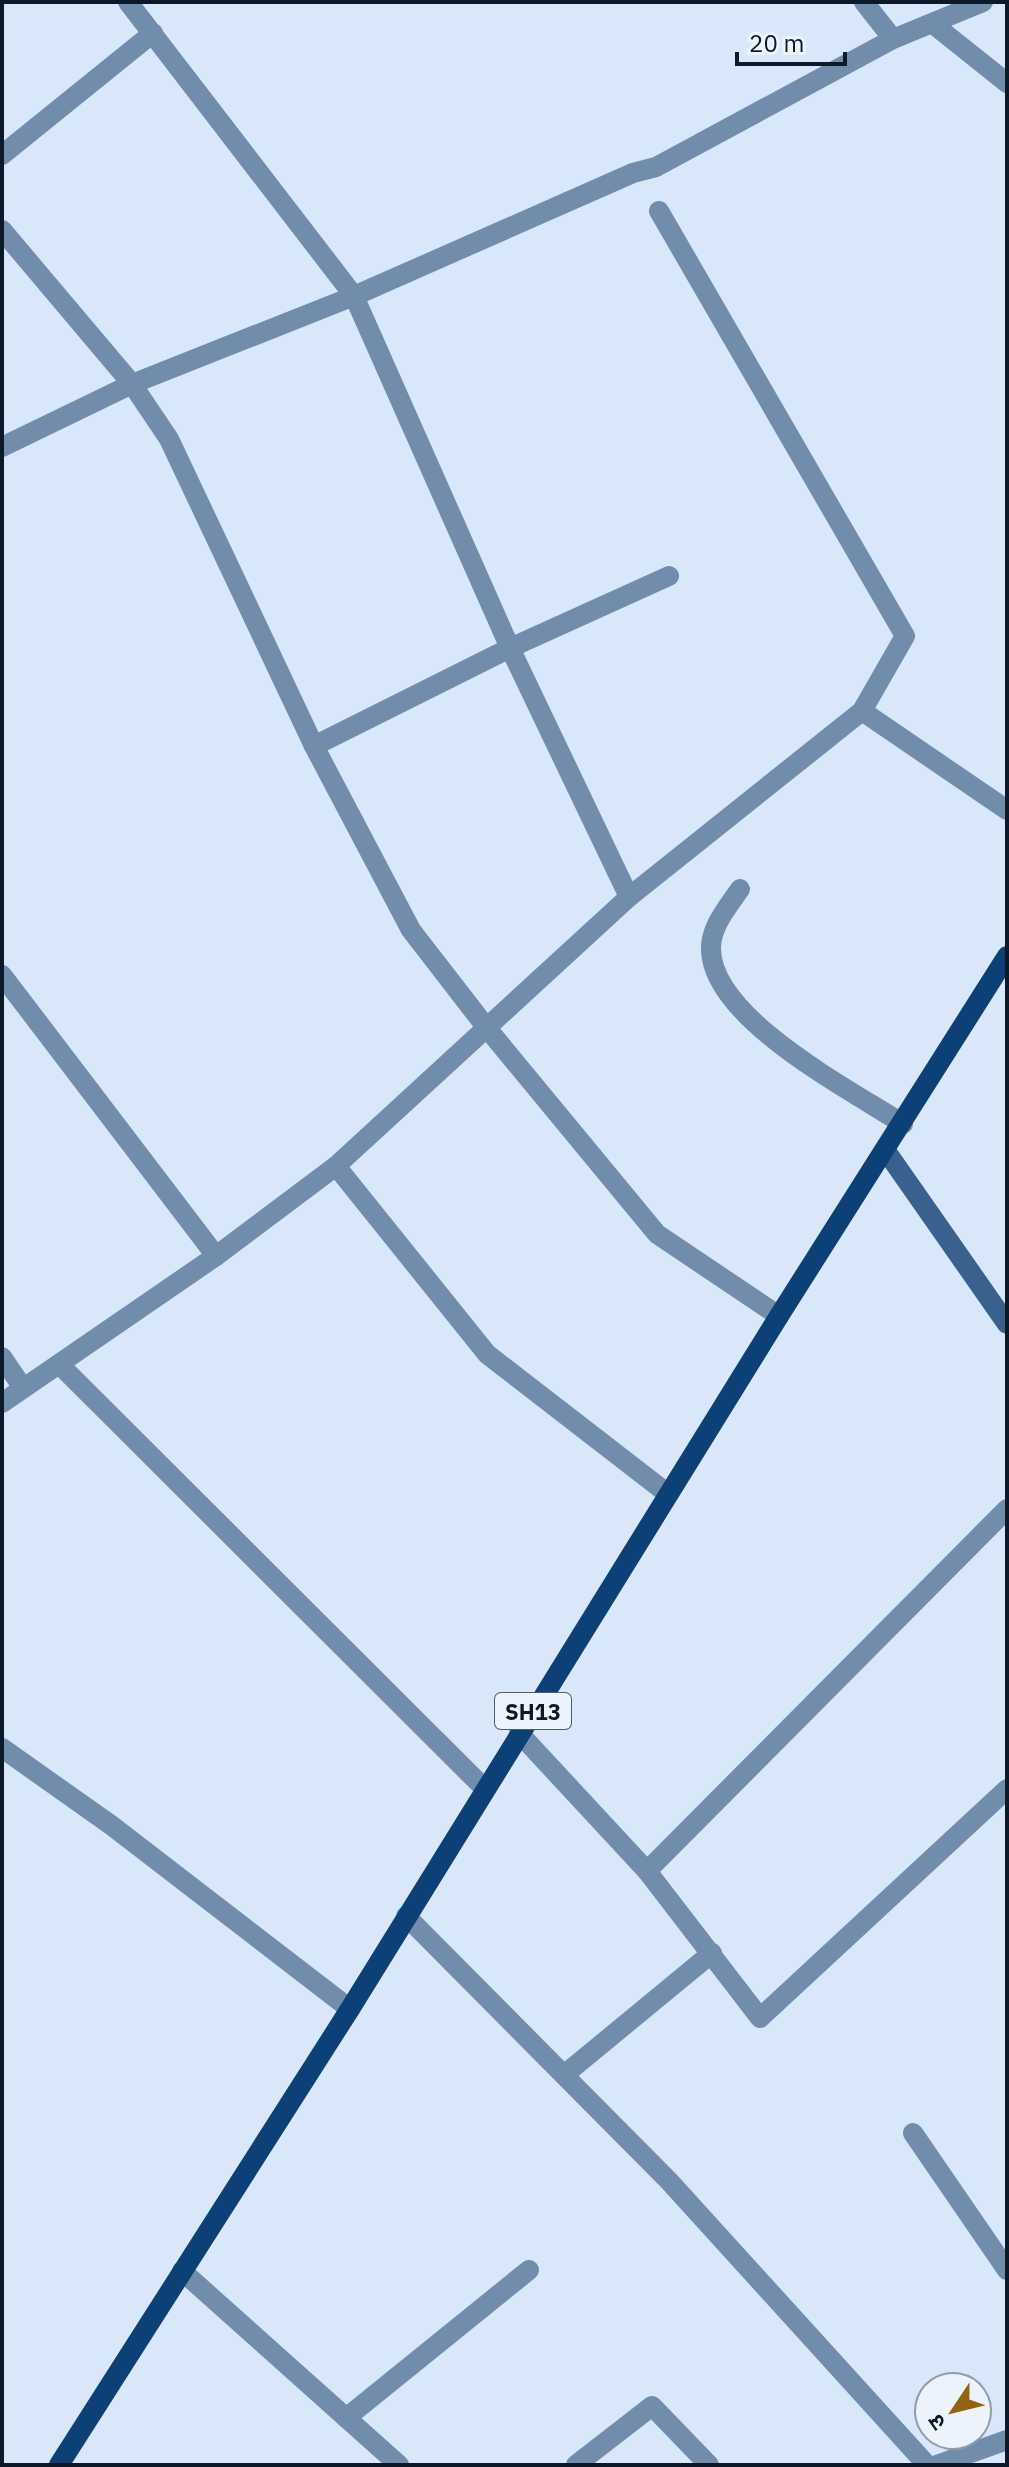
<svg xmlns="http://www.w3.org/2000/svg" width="1009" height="2467" font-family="'IBM Plex Sans','Noto Sans Devanagari',sans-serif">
<rect width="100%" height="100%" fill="#d8e7f9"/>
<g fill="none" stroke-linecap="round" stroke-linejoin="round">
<g stroke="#728cac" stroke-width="20">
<polyline points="128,2 354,296 510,648 629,897"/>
<polyline points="864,2 893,39"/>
<polyline points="933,24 1007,83"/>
<polyline points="2,155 153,33"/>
<polyline points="2,230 132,384 169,439 314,746 411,930 486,1027 657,1234 779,1316"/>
<polyline points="2,447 132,384 354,296 633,173 656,167 893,39 983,2"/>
<polyline points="862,711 1007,810"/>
<polyline points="314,746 510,648 669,576"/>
<path d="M740,889C728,907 710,927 711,950C713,1019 849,1089 903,1124"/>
<polyline points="2,975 216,1256"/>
<polyline points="336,1166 487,1354 668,1494"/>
<polyline points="2,1357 23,1388"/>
<polyline points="59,1364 484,1788"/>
<polyline points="2,1403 216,1256 336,1166 629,897 862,711 905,636 659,211"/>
<polyline points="1007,1509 647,1871 760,2018 1007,1789"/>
<polyline points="519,1733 647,1871"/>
<polyline points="2,1748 111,1825 350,2009"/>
<polyline points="406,1916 669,2181 927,2465"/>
<polyline points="564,2075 712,1953"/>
<polyline points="913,2133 1007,2270"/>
<polyline points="182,2271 399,2465"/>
<polyline points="346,2418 529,2270"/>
<polyline points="576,2465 652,2406 709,2465"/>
<polyline points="937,2465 1007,2440"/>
</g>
<polyline stroke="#3a608e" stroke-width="20" points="886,1151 1007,1324"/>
<polyline stroke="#0c4077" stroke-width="20" points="59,2465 350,2009 779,1316 1007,956"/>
</g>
<g text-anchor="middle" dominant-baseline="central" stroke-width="6" stroke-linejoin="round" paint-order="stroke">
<rect fill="#ecf3fc" stroke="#4f5a68" stroke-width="2" x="495" y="1693" width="76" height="36" rx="6"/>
<g font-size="22" font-weight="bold" fill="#0c1929">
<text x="533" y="1711">SH13</text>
</g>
</g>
<rect width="1009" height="2467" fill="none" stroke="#0c1929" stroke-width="8"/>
<g transform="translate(953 2411) rotate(235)"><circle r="38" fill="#ecf3fc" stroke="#929ca8" stroke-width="2"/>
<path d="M0-6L14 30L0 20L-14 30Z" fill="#936312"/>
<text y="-12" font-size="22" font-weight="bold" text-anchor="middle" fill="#0c1929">उ</text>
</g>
<path d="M737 52v12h108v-12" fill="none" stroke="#0c1929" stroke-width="4"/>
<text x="749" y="52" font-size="24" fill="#0c1929" stroke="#ecf3fc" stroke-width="6" paint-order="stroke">20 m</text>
</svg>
